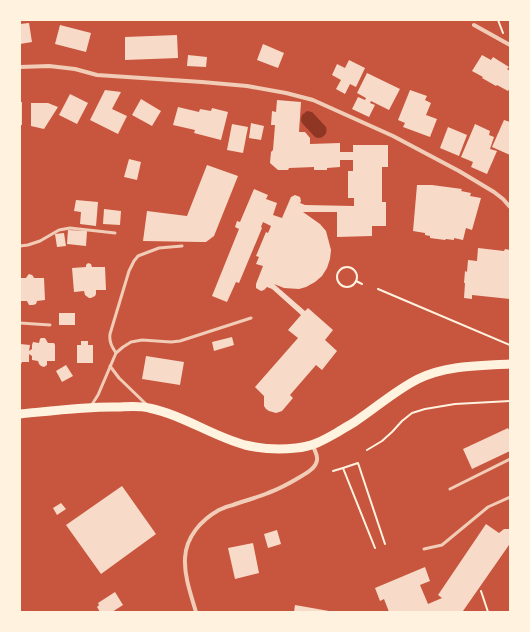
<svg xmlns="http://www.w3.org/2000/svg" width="530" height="632" font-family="'DejaVu Sans',sans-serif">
<rect width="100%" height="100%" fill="#c8553d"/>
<path fill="#8f3625" d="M307,111L312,112L326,127C328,133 324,138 318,138L315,137L302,123L301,120L302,115Z"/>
<g fill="#f7dbc8">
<polygon points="29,23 32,42 20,44 20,24"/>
<polygon points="60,25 91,33 86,52 55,44"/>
<polygon points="177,35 178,58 125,60 125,37"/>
<polygon points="263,44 284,53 278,68 257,60"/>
<polygon points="188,55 207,57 206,67 187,66"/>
<polygon points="482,55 491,60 493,57 509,67 507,69 510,71 510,88 508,91 497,85 496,86 482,78 483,77 472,71"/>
<polygon points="349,60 365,68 356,87 350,84 345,94 336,89 341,80 332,75 337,64 345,68"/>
<polygon points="367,73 400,89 389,110 371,101 370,103 375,105 369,117 352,109 358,97 365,100 366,98 357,93"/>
<polygon points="105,90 121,92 112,109 127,116 118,134 90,120"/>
<polygon points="410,90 427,96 425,100 431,103 426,115 437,119 430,137 403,127 405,123 398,120"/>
<polygon points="70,94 88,103 77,124 59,115"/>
<polygon points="141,99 161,111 152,126 132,115"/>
<polygon points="277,100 301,102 299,132 305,132 310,138 310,144 340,143 340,152 353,152 353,145 388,145 388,167 382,167 382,202 386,202 386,226 372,226 372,236 337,237 337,212 303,212 320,224 326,231 331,250 330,259 327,268 322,276 315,282 306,287 299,289 284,288 274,284 305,311 308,308 333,330 325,340 337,351 322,370 316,365 290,395 293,398 282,411 276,413 269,411 266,409 264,406 264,396 255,387 298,338 288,330 301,315 272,289 267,287 264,290 261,291 256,288 256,284 263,266 256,264 259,257 256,256 266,232 268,233 271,226 263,222 261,227 262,228 239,283 236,282 227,302 212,296 239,229 235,227 237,221 240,222 254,189 268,195 266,199 277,203 273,215 282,218 291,197 295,195 300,197 301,201 300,203 305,205 354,206 354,198 348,198 348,171 353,171 353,160 340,160 340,167 327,168 327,170 314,170 314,167 289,168 288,170 278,170 270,163 271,152 273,150 275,125 271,125 272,111 276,112"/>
<rect x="20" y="102" width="2" height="23"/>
<polygon points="31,103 48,103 58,107 44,129 31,126"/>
<polygon points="178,107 199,112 200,109 211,111 212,108 228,112 221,140 194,133 195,130 173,125"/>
<polygon points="504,120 510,122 510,155 492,147"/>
<polygon points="251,123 264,126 261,140 249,138"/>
<polygon points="232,124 248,127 243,153 227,150"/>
<polygon points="475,124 490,131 489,135 494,137 490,149 497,151 487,174 471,167 473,162 461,157"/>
<polygon points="448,127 467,135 459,156 440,148"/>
<polygon points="129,159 141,162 137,180 124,177"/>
<polygon points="207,165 238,176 214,236 206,242 201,242 143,241 147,211 187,216"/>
<polygon points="417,185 432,185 462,189 461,191 471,193 470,196 481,198 472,230 466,228 463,240 454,238 454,240 446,239 445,240 430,238 430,236 425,235 425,233 413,231"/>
<polygon points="76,200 98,202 96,226 80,224 81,212 74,211"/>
<polygon points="104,209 121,211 120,225 103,224"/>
<polygon points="68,230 87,231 86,246 67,244"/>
<polygon points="64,233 66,246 57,247 55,234"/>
<polygon points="478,248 504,251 505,249 510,250 510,299 472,295 472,299 464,298 465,283 464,283 465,271 467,272 468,260 477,261"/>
<polygon points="88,263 91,264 92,267 105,267 106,290 96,290 96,294 95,296 91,298 89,298 85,295 84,291 74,292 72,268 86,267 86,265"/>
<polygon points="29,274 32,275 33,276 34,278 44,278 45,300 37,301 36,304 33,305 29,305 27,301 20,301 20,278 26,278 28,275"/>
<rect x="59" y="313" width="16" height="12"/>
<polygon points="232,337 234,345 214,351 212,342"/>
<polygon points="41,338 45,338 48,343 54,343 55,345 55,361 47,361 47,365 44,367 41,366 39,364 38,361 32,360 32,356 29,354 29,362 22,362 20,366 20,344 30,345 29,351 32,349 32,345 33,342 39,343 40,339"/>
<polygon points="81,341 88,341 88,345 93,345 93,363 77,363 77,345 81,345"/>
<polygon points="146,356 184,362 180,385 142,379"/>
<polygon points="66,365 73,376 62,382 56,371"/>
<polygon points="508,428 510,432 510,451 472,469 463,449"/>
<polygon points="122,486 156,534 101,574 66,525"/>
<polygon points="61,503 66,509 57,515 53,508"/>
<polygon points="486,524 499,533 504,529 510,529 510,545 509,545 463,611 463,612 389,612 384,599 380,601 375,588 425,567 430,581 420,585 428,604 442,598 438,595"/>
<polygon points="277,530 281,544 268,548 264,534"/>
<polygon points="253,543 259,573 235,579 228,548"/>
<polygon points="115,592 123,605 112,612 100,612 97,607 99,605 98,603"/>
<polygon points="295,605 329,611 328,612 294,612"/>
</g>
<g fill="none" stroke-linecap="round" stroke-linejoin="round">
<g stroke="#fff3e0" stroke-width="2">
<polyline points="498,20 503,33"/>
<circle cx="347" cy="277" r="10"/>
<polyline points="356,281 362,284"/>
<polyline points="378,289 510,345"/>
<polyline points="367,450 382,441 392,432 402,421 412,413 425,409 455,404 510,401"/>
<polyline points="333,471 343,468"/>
<polyline points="375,548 343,468 358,463 385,544"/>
<polyline points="481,591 488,612"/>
</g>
<g stroke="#f1ccb7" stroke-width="3">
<polyline points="20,246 28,245 40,241 59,230 70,228 115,233"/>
<polyline points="20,323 50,325"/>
<path d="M116,353C112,347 109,342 110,334L129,271L134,261L138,256L159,248L182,246"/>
<polyline points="110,366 119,378 147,405"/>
<polyline points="91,406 98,395 116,353 123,347 131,342 142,340 171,342 180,341 251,318"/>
<polyline points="450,489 510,459"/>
<polyline points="424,549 442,545 488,507 510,497"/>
</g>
<g stroke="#f1ccb7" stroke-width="4">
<polyline points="474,25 510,45"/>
<polyline points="20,67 49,66 75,69 97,75 202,82 247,86 286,93 313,100 393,136 459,171 494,192 503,199 510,207"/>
<path d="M196,612C191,595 184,576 185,558C186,537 201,520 219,510C223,508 228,506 233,505C244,501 256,498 268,493C279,489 290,483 300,477C307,473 316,468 317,460C318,455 314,450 313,445"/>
</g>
<path stroke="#fff3e0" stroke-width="9" d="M20,414C51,411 82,407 113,407C125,407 138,405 149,408C183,415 212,436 245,445C262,449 279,450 296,448C312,447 324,440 338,432C344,428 350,425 356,421C377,407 396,390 418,379C447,365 479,366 510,364"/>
</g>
<rect width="530" height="632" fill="none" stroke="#fff3e0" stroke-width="42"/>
</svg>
